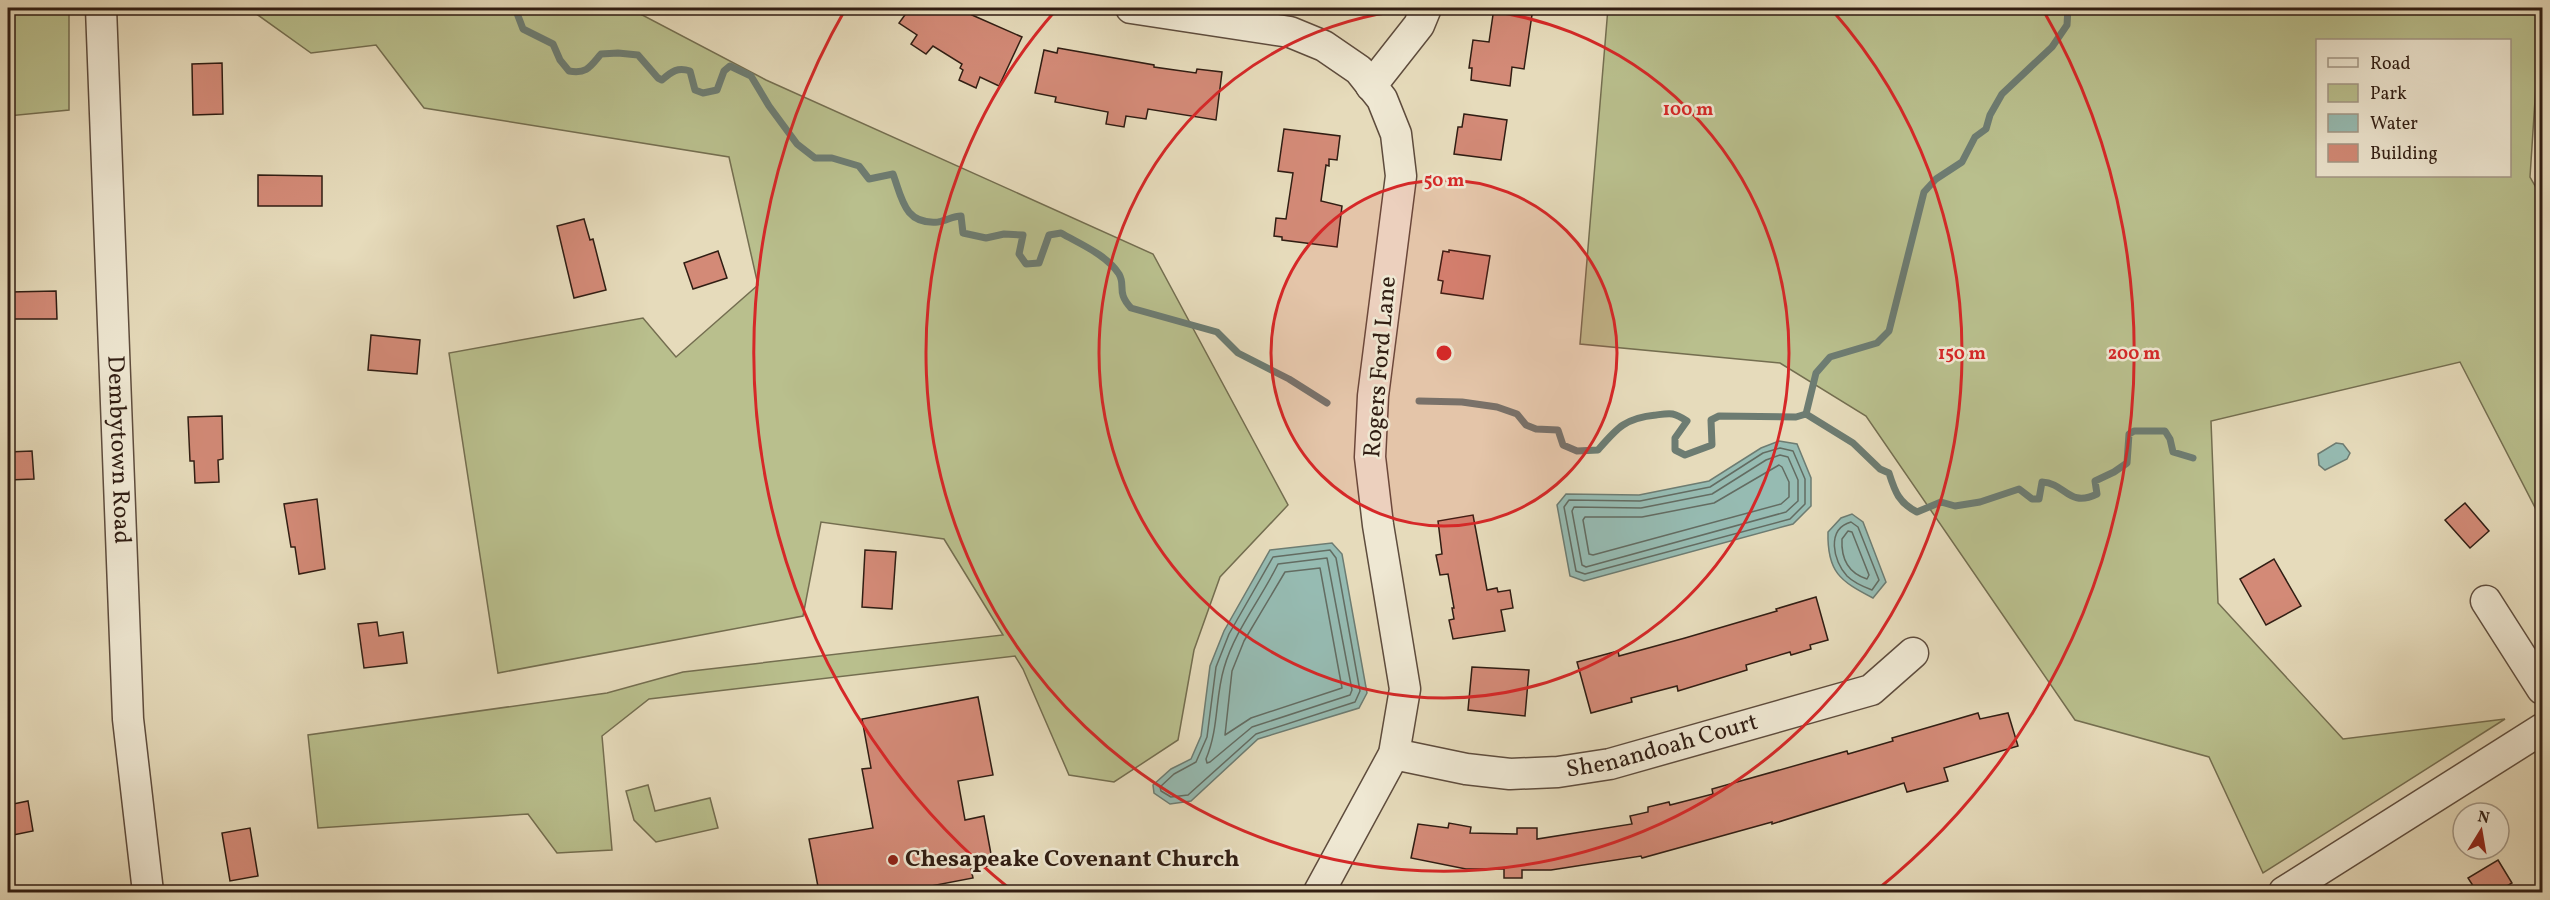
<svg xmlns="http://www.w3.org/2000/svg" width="2550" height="900" font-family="Vollkorn,serif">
<rect width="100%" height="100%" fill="#e6dbbb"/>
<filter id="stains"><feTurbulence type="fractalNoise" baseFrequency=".00333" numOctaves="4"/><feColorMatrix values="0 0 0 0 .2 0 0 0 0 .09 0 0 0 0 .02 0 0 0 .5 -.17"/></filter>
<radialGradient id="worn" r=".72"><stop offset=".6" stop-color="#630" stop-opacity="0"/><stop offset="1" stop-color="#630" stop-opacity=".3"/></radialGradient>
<g fill="#b9bf8d" stroke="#746e50" stroke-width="1.5" fill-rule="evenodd">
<polygon points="8,8 69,8 69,110 8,116"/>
<polygon points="248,8 629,8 766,80 1153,254 1288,505 1220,577 1194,650 1178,740 1114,782 1069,775 1023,669 1015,656 649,699 602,736 612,850 557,853 528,814 318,828 308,735 607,693 683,672 1003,635 944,539 821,522 803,616 498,673 449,353 643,318 676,357 758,285 729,157 424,108 376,45 311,53"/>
<path d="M1608,8H2541L2530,177L2542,198V521L2460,362L2211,421L2218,603L2343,739L2505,719L2263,873L2209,757L2075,720L1866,416L1780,363L1580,344ZM2318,40H2510V176H2318Z"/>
<polygon points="648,785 655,811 710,798 718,828 656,842 634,820 626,791"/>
</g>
<g fill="#96bbb2" stroke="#6d7c72" stroke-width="1.5">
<polygon points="1779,441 1797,444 1811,478 1811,506 1793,524 1584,581 1570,576 1557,505 1566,494 1639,495 1709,481 1761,448"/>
<polygon points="2336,443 2343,444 2350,453 2347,459 2325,470 2319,465 2318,454"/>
<path d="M1852,514L1863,522L1886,582L1873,598C1840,581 1827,572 1828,532L1841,518Z"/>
<polygon points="1332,543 1342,554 1367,693 1359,708 1258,739 1191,801 1170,804 1154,793 1153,785 1171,769 1191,759 1201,736 1210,666 1224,631 1270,550"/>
</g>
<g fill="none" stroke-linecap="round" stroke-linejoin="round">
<g stroke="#636c62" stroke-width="1.5">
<polygon points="1780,448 1793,451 1805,479 1805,504 1790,519 1585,574 1576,571 1564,507 1569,500 1640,501 1710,487 1763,453"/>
<polygon points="1780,455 1788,457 1798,480 1798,501 1786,512 1586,567 1582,565 1572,511 1574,507 1641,508 1712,494 1766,460"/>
<polygon points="1779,465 1782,467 1789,482 1789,497 1781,504 1593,555 1589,554 1583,520 1585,517 1642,517 1714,503"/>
<path d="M1851,522L1858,527L1879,580L1872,590C1864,587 1853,582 1847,576C1833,561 1826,529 1851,522Z"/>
<path d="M1848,531L1852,532L1869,575L1867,579C1848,573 1841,558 1842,539Z"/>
<polygon points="1330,550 1336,558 1360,691 1355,702 1256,734 1188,795 1171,797 1161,791 1160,787 1174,774 1196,762 1207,737 1216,667 1229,634 1273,557"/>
<path d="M1327,558L1352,690L1350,695L1252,727L1210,762L1207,763L1206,759C1219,728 1215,698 1224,668C1235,630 1261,599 1278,564Z"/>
<polygon points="1320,568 1342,688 1251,718 1225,735 1232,671 1244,641 1285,572"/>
</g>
<g stroke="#6d7c72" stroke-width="7">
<path d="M515,8L523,29L553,44L560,60L569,71C587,74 590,67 601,54L618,53L638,55L658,78L662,80C672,71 678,67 690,71L695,90L703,93L717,90L724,71L730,66L751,76L769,106L797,144L815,158H832L859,166L869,179L893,174C902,198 904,225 938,222C946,221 953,216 961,216L963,233L986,238L1004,234L1023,235L1019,254L1026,264L1039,263L1049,235L1061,233C1080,244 1107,255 1119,274C1126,286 1116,292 1131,308L1217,332L1238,353L1289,379L1327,403"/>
<path d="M1419,401L1462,402L1497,407L1517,414L1526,425L1536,429L1558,430L1563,445L1577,451L1598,450C1617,428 1625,418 1656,415C1671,413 1673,412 1687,421L1675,438V450L1685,455L1712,445L1711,420L1719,416L1796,417L1806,414L1853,443L1880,469L1889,473C1895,492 1899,503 1917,512L1941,502L1955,506L1980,502L2019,489L2032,499H2039L2042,482C2066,483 2068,508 2097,494L2095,481L2114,472L2127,463L2129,434L2134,431H2165L2170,439L2173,452L2193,458"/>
<polyline points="1806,414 1816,373 1830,357 1877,343 1889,331 1924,192 1936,179 1962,162 1975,137 1986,129 1990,115 2002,94 2052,47 2067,25 2068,8"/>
</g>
</g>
<g fill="#d38a77" stroke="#301d13" stroke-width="1.5">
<polygon points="910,8 962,8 972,15 1022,37 999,86 980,77 976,88 959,80 963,70 960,68 962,64 933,46 926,54 911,44 917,35 899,23"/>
<polygon points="1494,8 1533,8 1524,69 1512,67 1510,86 1471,80 1472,68 1469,68 1473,40 1489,42"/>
<polygon points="1058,48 1154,65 1154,67 1196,73 1197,69 1222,72 1216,120 1148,109 1146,119 1126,116 1124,127 1106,124 1108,112 1055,102 1056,97 1035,93 1044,50 1057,53"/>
<polygon points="222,63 223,114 193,115 192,64"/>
<polygon points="1464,114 1507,120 1501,160 1454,154 1458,127 1462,127"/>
<polygon points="1284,129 1340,136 1337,160 1329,159 1329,166 1326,165 1321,201 1342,206 1337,247 1282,240 1282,237 1274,236 1276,218 1286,219 1293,173 1278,171"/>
<polygon points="258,175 322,176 322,206 258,206"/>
<polygon points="584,219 590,240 593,239 606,290 574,298 557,226"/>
<polygon points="1449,250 1490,256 1483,299 1441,293 1443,281 1438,280 1443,251 1449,252"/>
<polygon points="718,251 727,278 693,289 684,263"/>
<polygon points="56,291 57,319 10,319 10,292"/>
<polygon points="371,335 420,340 417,374 368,370"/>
<polygon points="222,416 223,459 218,460 219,482 195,483 194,461 190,461 188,417"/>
<polygon points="32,451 34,479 8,480 8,452"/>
<polygon points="317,499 325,569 299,574 295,547 291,547 284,504"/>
<polygon points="2465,503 2489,531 2470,548 2445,520"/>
<polygon points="1473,515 1487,590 1497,588 1498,592 1510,590 1513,608 1501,610 1505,631 1453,639 1449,620 1454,619 1452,608 1454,608 1448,574 1440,575 1436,555 1442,554 1438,521"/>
<polygon points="865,550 896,552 892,609 862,607"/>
<polygon points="2274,559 2301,606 2266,625 2240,579"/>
<polygon points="1816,597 1828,640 1810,645 1811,649 1791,655 1790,652 1746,665 1747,670 1678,691 1677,686 1631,698 1632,702 1591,713 1577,662 1618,651 1619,656 1685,638 1777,611 1776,609"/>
<polygon points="377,622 379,636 403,632 407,663 364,668 358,624"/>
<polygon points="1472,667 1529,670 1525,716 1468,710"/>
<polygon points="978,697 993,775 958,781 965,820 984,816 993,865 971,869 973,878 910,890 911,892 819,892 809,839 873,828 862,769 871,768 862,719"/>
<polygon points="1978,713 1980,719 2008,713 2018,746 1944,768 1948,781 1907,792 1904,783 1772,824 1772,822 1642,858 1641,856 1551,870 1522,870 1522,878 1504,878 1504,869 1466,869 1411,858 1418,824 1448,828 1449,823 1471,827 1470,833 1517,834 1517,828 1537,828 1537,839 1632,824 1630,816 1648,812 1648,807 1669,802 1670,805 1713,794 1712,789 1847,751 1848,754 1893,741 1892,738"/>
<polygon points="28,801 33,831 8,836 8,805"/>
<polygon points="250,828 258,876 230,881 222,833"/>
<polygon points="2498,860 2512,883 2497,892 2477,892 2468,878"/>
</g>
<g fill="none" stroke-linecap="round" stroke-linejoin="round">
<g stroke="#5e4c3d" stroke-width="33">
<g id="minor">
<path id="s1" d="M101,8L128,719L148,892"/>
<polyline points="1131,8 1290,32 1324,46 1359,70 1382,99 1396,134 1401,176 1373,396 1370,457 1378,525 1405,689 1394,754 1319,892"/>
<polyline points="1371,86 1419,25 1426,8"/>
<polyline points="2486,601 2542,689"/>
<path id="s2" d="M1394,754L1466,769L1510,774L1558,772L1610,764L1871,690L1913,653"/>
<polyline points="2284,892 2542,729"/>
</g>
</g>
<use href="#minor" stroke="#efe8d3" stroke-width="30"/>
</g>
<circle cx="1444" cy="353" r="173" fill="#d62828" fill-opacity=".12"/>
<g fill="none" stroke="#d62828" stroke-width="3">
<circle cx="1444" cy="353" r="173"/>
<circle cx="1444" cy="353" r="345"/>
<path d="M1832 10A518 518 0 1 1 1056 10"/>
<path d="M1010 889A690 690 0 0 1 846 8M2042 8A690 690 0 0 1 1878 889"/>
</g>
<circle fill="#8f2418" stroke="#efe8d3" stroke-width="2" cx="893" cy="860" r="6"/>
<g text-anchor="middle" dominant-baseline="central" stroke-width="5" stroke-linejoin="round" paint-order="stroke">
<g font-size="24" fill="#301d13" stroke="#efe8d3">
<text transform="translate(1381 367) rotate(-85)">Rogers Ford Lane</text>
<text stroke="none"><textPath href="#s1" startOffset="442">Dembytown Road</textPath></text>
<text stroke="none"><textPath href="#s2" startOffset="273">Shenandoah Court</textPath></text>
</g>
<g font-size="24" font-weight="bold" fill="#301d13" stroke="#efe8d3" text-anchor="start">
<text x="905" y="860">Chesapeake Covenant Church</text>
</g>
</g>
<circle cx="1444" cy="353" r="9" fill="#d62828" stroke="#efe8d3" stroke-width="3"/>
<g font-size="18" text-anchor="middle" font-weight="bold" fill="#d62828" stroke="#efe8d3" stroke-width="5" stroke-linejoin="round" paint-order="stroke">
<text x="1688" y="115">100 m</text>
<text x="1444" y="186">50 m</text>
<text x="1962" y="359">150 m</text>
<text x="2134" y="359">200 m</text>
</g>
<rect width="2550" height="900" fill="none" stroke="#e6dbbb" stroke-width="30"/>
<rect x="9" y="9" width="2532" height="882" fill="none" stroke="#301d13" stroke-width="3"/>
<rect x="15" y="15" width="2520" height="870" fill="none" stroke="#301d13" stroke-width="1.5"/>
<rect x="2316" y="39" width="195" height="138" fill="#efe8d3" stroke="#a39786" stroke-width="1.5"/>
<rect x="2328" y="58" width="30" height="9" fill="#efe8d3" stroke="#a39786" stroke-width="1.5"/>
<text x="2370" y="69" font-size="18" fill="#301d13">Road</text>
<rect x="2328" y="84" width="30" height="18" fill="#b9bf8d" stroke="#a39786" stroke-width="1.5"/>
<text x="2370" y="99" font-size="18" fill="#301d13">Park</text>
<rect x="2328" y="114" width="30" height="18" fill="#96bbb2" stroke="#a39786" stroke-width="1.5"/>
<text x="2370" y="129" font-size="18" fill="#301d13">Water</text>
<rect x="2328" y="144" width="30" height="18" fill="#d38a77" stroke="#a39786" stroke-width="1.5"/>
<text x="2370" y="159" font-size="18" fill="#301d13">Building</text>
<g transform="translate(2481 831) rotate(11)"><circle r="28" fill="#efe8d3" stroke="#a39786" stroke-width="1.5"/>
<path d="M0-4.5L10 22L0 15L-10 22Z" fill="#8f2418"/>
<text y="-9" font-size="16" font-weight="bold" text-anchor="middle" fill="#301d13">N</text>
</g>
<rect width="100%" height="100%" filter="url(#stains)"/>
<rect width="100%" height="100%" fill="url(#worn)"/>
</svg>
